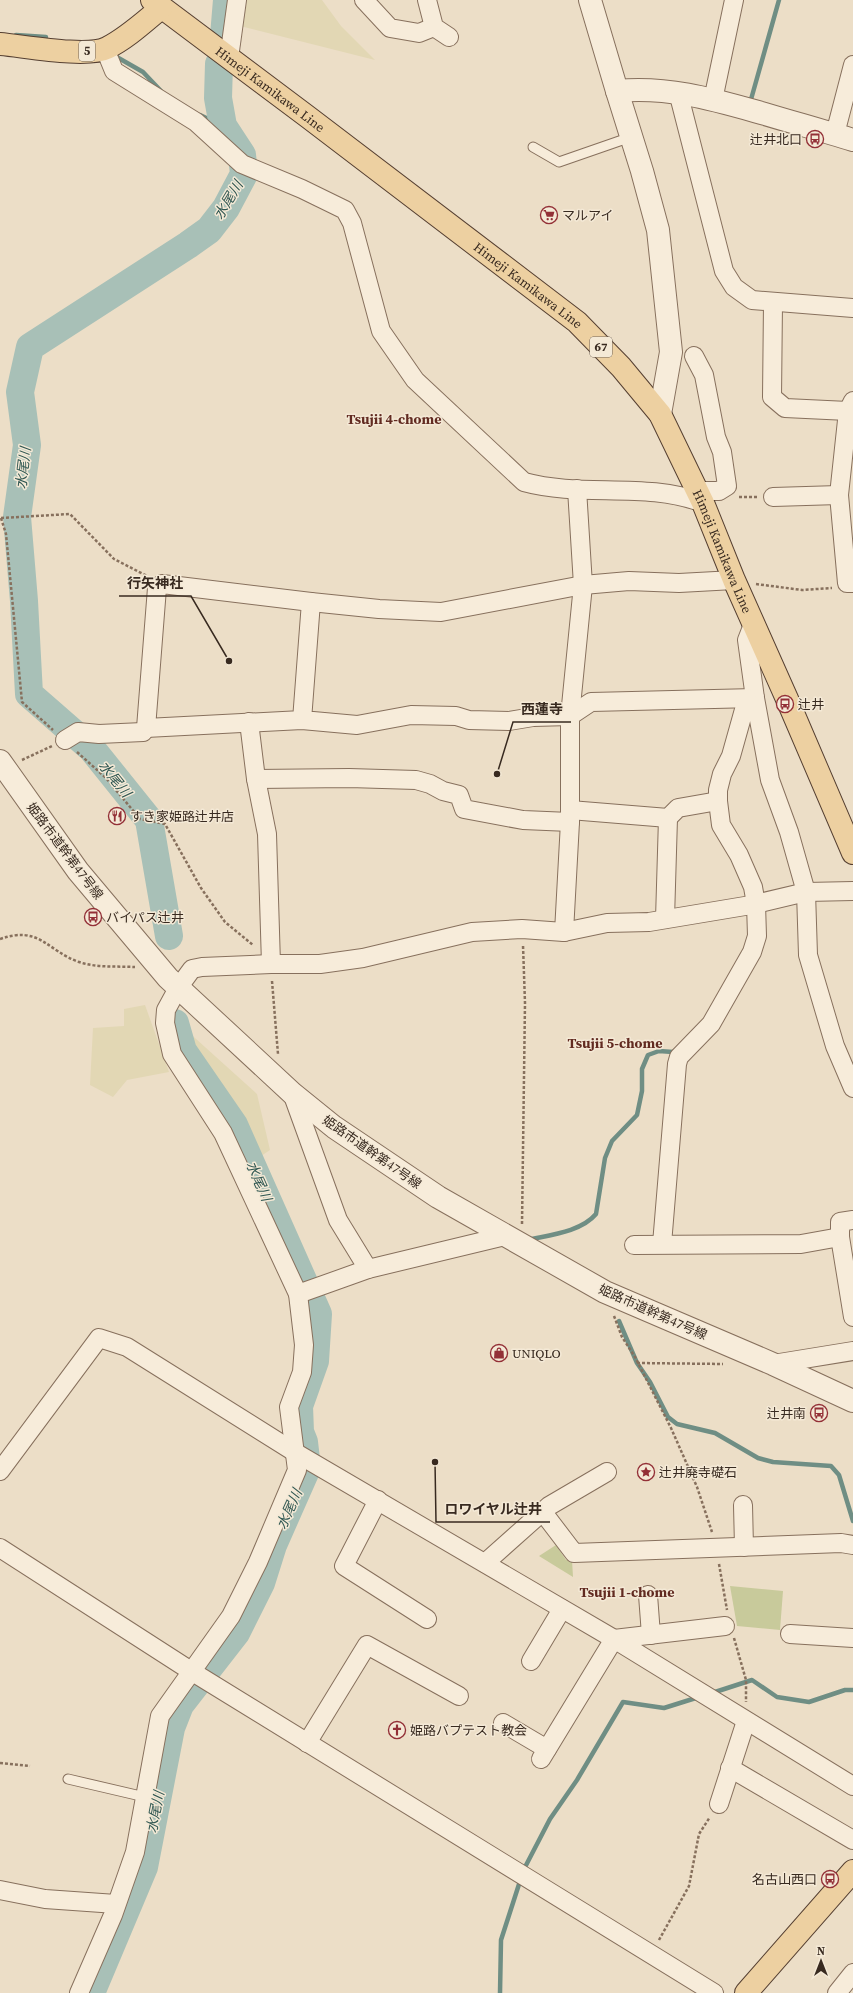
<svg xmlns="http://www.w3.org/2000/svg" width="853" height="1993" font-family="'Source Serif 4','Noto Sans JP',serif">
<rect width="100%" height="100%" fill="#ecdec7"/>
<g fill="#e2d7b4">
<polygon points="244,0 322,0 341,26 375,60 240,26"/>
<polygon points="145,1005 169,1072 127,1080 113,1097 90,1085 93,1028 124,1026 124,1009"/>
<polygon points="185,1029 257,1094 270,1150 261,1156 245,1120 218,1089 190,1049"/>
</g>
<g fill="#c8ca9b">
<polygon points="556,1545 566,1560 572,1560 573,1577 539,1556"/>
<polygon points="730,1586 783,1591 780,1630 737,1626"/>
</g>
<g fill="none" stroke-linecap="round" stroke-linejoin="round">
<g stroke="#6f8e84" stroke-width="4.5">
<polyline points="16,35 46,37"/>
<polyline points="115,56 143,72 161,91"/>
<polyline points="750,103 779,0"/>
<polyline points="200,115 223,126"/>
<path d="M527,1240C549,1235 581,1232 596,1214L605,1158L612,1141L637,1115L642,1091V1069L648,1055L659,1051L673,1052L677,1049"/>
<polyline points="619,1321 637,1363 650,1382 668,1417 677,1424 715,1433 758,1458 773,1462 831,1466 839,1475 853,1521"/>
<polyline points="712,1693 752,1680 777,1697 809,1702 845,1690 853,1690"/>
<polyline points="523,1871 550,1819 577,1780 623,1702 664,1708 699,1697"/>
<polyline points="500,1993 501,1940 521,1878"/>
</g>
<g stroke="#a8c0b7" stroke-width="28">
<polyline points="224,36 227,0"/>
<polyline points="169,936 149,820 92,749 29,694 24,601 17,517 27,445 20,392 30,347 188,245 209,230 226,208 244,174 242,155 223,126 218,98 219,64"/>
<polyline points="91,1993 144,1867 171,1728 180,1705 236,1633 261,1583 273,1545 307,1468 304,1442 300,1432 299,1406 315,1361 318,1314 234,1125 183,1051 175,1023"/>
</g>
<g stroke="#87705d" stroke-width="11">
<g id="service">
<polyline points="533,147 559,162 631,137"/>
<polyline points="68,1779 145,1797"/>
</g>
</g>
<g stroke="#87705d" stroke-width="20">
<g id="minor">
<polyline points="364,0 390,28 419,33 434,27"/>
<polyline points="427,0 434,27 449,37"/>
<path d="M105,49L114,71L196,122L242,164L302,189L345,210L352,223L381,331L415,380L524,482C582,498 646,481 703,503"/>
<polyline points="229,58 237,0"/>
<polyline points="678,92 724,271 734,287 752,300 853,308"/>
<polyline points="713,100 734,0"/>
<polyline points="835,134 853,65"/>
<polyline points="773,303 772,397 785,408 848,411"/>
<polyline points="694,356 704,375 716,437 722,452 727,486 719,491 697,491"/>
<polyline points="853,401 848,411 839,495 847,583 853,583"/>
<polyline points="773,497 839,495"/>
<polyline points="311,602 379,609 441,612 583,585 629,581 679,583 734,580"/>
<polyline points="754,622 747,640 755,698 770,780 789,832 806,892 808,955 835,1046 853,1088"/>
<polyline points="302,720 311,602 162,584 157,588 146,728 302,720 357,725 411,715 456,716 469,720 509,721 533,717 570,716 591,702 755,698"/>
<polyline points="249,722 256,779 267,834 271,964"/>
<polyline points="65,740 78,732 99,734 143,732 146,728"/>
<polyline points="256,779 349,778 416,780 430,784 443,791 459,795 464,809 523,820 570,822"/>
<polyline points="570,810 668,818 678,808 718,801"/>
<polyline points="665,919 668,818"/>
<polyline points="564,932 570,822 570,716 583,585 577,489"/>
<polyline points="292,1093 338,1220 368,1269"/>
<polyline points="853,1220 840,1222 840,1237 853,1317"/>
<polyline points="662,1244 677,1064 679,1057 711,1024 752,952 757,936 756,904 753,887 739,855 721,825 718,801 718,790 722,774 731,756 747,699"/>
<polyline points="634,1245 801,1244 840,1237"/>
<polyline points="298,1294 368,1269 505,1236"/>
<polyline points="773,1364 853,1351"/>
<polyline points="0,1471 99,1338 127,1347 296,1453 614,1639 853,1786"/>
<polyline points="378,1500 344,1566 427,1619"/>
<polyline points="743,1505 744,1547"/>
<polyline points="542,1511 574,1553 841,1543 853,1545"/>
<polyline points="0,1548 191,1671 714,1993"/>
<polyline points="485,1563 549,1506 607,1472"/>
<polyline points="648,1595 651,1635"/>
<polyline points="790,1634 853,1638"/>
<polyline points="531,1661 562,1609"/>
<polyline points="503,1723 547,1749"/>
<polyline points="307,1743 367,1645 459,1696"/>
<polyline points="541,1759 614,1639 725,1626"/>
<polyline points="730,1768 853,1840"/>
<polyline points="719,1804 746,1721"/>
<polyline points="0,1890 45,1899 116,1904"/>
<polyline points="79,1993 113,1915 135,1852 160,1716 231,1616 258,1562 297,1470 289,1407 302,1372 304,1345 298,1294 223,1133 172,1054 165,1023 166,1010 178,988 192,969 202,967 271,964 320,964 363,958 472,932 522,929 564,932 607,923 649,922 751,905 806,892 853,891"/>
<polyline points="837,1993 853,1973"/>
</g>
</g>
<g stroke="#87705d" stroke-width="24">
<g id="tertiary">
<polyline points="590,0 617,91 642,171 658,230 671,352 660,414"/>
<path d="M617,91C670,86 715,100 765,114C795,123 824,131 853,140"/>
<polyline points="0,761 78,871 168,978 292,1093 334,1127 438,1197 605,1292 773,1364 853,1401"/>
</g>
</g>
<g stroke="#553f31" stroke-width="24">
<g id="primary">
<path id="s1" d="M152,0L308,117L577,322L621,367L660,414L703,503L734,580L787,699L853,853"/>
<path d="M0,44C24,46 87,58 107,48C127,38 144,22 161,8"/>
<polyline points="746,1993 853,1871"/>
</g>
</g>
<g stroke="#87705d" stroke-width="2.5" stroke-dasharray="3 2" stroke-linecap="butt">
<polyline points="739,497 757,497"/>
<polyline points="1,518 6,534 22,702 53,730"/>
<polyline points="1,518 70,514 114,559 147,576"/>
<polyline points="756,584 802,590 832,588"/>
<polyline points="77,752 106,778 140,819 165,824 201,888 225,922 253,945"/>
<polyline points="22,760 52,746"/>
<path d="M0,939C40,925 47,951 79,962C97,968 116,966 135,967"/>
<polyline points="272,981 278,1054"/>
<polyline points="522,1224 525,1003 523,945"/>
<polyline points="614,1316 622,1337 635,1357 671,1428 697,1487 712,1532"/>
<polyline points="637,1363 723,1364"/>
<polyline points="719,1564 727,1610"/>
<polyline points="734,1638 746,1680 746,1702"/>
<polyline points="0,1763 30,1766"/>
<polyline points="659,1940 689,1886 699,1834 710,1817"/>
</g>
<use href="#service" stroke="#f7ecda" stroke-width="9"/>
<use href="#minor" stroke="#f7ecda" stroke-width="18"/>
<use href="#tertiary" stroke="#f7ecda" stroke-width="22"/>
<use href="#primary" stroke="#edd0a1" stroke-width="22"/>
</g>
<defs>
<g id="bus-ring" transform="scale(0.9)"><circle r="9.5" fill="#f4e9d6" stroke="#933037" stroke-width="1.5"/><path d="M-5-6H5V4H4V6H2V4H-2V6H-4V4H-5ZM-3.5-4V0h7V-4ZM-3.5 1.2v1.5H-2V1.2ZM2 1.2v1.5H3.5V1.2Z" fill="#933037"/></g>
<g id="supermarket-ring" transform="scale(0.9)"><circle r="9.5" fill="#f4e9d6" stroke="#933037" stroke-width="1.5"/><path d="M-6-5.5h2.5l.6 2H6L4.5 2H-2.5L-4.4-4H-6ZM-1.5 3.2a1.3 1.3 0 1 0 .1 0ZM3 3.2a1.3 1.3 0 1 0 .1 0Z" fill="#933037"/></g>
<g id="restaurant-ring" transform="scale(0.9)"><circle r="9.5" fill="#f4e9d6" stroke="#933037" stroke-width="1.5"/><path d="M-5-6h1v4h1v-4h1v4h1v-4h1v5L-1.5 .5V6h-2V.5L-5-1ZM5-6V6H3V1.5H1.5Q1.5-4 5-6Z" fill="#933037"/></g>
<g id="shop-ring" transform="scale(0.9)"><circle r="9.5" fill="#f4e9d6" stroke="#933037" stroke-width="1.5"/><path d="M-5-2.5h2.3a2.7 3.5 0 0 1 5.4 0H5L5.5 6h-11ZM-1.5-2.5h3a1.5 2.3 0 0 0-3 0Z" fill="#933037"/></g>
<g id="sight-ring" transform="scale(0.9)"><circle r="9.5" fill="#f4e9d6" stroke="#933037" stroke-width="1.5"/><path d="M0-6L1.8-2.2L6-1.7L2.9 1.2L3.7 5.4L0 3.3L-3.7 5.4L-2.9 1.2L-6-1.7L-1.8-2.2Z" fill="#933037"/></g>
<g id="church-ring" transform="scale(0.9)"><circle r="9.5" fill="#f4e9d6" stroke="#933037" stroke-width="1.5"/><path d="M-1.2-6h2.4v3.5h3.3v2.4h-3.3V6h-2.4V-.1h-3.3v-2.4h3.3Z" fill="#933037"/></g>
</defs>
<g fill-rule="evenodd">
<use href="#bus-ring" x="815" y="139"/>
<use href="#supermarket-ring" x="549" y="215"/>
<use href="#bus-ring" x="785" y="704"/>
<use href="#restaurant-ring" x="117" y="816"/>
<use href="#bus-ring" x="93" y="917"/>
<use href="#shop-ring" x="499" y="1353"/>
<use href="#bus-ring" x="819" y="1413"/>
<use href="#sight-ring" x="646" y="1472"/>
<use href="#church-ring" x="397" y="1730"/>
<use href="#bus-ring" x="830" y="1879"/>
</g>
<g text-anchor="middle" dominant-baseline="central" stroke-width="3" stroke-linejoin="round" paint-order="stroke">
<g fill="#f4e9d6" stroke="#706357" stroke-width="1">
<rect x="79" y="41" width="16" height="20" rx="3"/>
<rect x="590" y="337" width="22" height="20" rx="3"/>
</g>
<g font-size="12" font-weight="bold" fill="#382a20">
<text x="87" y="51">5</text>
<text x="601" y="347">67</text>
</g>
<g font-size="13" fill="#382a20" stroke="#f4e9d6">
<text stroke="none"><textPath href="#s1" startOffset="148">Himeji Kamikawa Line</textPath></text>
<text stroke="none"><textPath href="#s1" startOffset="472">Himeji Kamikawa Line</textPath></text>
<text stroke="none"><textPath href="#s1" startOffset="808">Himeji Kamikawa Line</textPath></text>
<text transform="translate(65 851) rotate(53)">姫路市道幹第47号線</text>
<text transform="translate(372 1152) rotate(35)">姫路市道幹第47号線</text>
<text transform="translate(653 1312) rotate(24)">姫路市道幹第47号線</text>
</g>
<g font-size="13" fill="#382a20" stroke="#f4e9d6" text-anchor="start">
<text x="802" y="139" text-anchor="end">辻井北口</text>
<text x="562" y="215">マルアイ</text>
<text x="798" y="704">辻井</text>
<text x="130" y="816">すき家姫路辻井店</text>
<text x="106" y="917">バイパス辻井</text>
<text x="512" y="1353">UNIQLO</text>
<text x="806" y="1413" text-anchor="end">辻井南</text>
<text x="659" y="1472">辻井廃寺礎石</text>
<text x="410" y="1730">姫路バプテスト教会</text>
<text x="817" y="1879" text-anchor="end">名古山西口</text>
</g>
<g font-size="14" font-style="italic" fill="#305752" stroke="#f4e9d6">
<text transform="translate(228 200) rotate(-59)">水尾川</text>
<text transform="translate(23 468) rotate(-83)">水尾川</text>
<text transform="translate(115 779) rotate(51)">水尾川</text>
<text transform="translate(259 1181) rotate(66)">水尾川</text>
<text transform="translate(289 1509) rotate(-66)">水尾川</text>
<text transform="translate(155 1812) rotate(-79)">水尾川</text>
</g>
<g font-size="14" font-weight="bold" fill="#622b21" stroke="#f4e9d6">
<text x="394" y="419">Tsujii 4-chome</text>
<text x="615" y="1043">Tsujii 5-chome</text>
<text x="627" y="1592">Tsujii 1-chome</text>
</g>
</g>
<path fill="none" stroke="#382a20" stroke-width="1.5" d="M229 661L191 596H119M497 774L513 722H571M435 1462L436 1522H550"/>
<g fill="#382a20" stroke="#f4e9d6" stroke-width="1.5">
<circle cx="229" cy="661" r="4"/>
<circle cx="497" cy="774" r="4"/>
<circle cx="435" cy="1462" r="4"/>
</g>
<g font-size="14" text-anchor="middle" font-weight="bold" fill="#382a20" stroke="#f4e9d6" stroke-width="3" stroke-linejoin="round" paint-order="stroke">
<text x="155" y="588">行矢神社</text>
<text x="542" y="714">西蓮寺</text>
<text x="493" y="1514">ロワイヤル辻井</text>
</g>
<g transform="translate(821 1961)" stroke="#f4e9d6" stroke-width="3" paint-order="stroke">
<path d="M0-3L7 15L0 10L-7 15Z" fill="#382a20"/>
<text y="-6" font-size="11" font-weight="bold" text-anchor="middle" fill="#382a20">N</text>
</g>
</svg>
